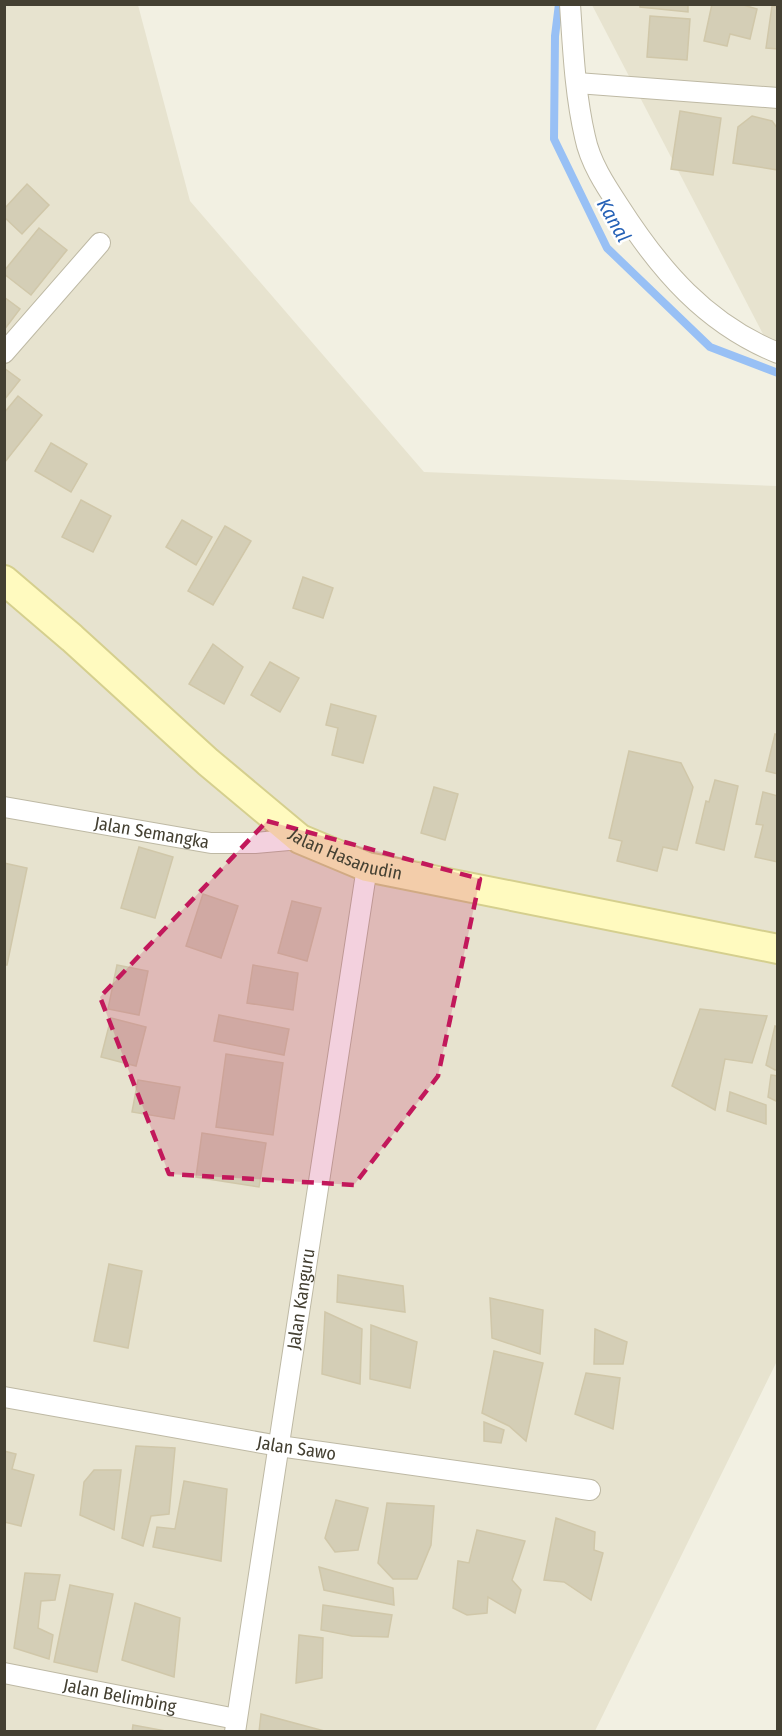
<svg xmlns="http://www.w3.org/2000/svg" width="782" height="1736" font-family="'Fira Sans Condensed',sans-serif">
<rect width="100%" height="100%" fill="#f2f0e2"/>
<g fill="#e7e3cf">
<polygon points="5,5 138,5 190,201 424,472 777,486 777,1361 595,1731 5,1732"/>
<polygon points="592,5 777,5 777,361"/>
</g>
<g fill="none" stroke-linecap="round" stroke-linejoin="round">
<polyline stroke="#98c0f5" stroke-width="8" points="559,4 555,36 554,139 607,248 710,347 778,373"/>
</g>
<g fill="#d4ceb6" stroke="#d0c7a9" stroke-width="1.5">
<polygon points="640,4 688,4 688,12 640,7"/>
<polygon points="712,4 740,4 757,9 750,39 730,34 727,46 704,41"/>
<polygon points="772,6 778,7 778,49 766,48"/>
<polygon points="650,16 690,19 687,60 647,57"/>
<polygon points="680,111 721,118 713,175 671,169"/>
<polygon points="752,116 772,121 778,129 778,170 733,163 738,127"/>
<polygon points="27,184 49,205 22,234 4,217 4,209"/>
<polygon points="39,228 67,250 31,295 4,274 4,271"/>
<polygon points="4,297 20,309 4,330"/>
<polygon points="4,368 20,380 4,400"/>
<polygon points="18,396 42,415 5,462 4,413"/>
<polygon points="51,443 87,464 71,492 35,471"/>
<polygon points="81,500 111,516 93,552 62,537"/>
<polygon points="182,520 212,537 196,565 166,547"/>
<polygon points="225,526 251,541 213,605 188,591"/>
<polygon points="303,577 333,588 323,618 293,608"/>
<polygon points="213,644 243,667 224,704 189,684"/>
<polygon points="270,662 299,678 280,712 251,695"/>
<polygon points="331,704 376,716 363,763 332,755 338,728 326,725"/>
<polygon points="775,734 778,735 778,774 766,771"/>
<polygon points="629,751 681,763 693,787 677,850 663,847 657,871 617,861 622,841 609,838"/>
<polygon points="715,780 738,786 724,850 696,843 706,801 709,802"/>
<polygon points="434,787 458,794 445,840 421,833"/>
<polygon points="763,792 778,796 778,862 755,857 763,825 756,824"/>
<polygon points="139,847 173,857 155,918 121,908"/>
<polygon points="4,863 27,868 7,965 4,965"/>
<polygon points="203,894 238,906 221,958 186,946"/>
<polygon points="292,901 321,908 307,961 278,953"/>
<polygon points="117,965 148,971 139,1015 108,1009"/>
<polygon points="253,965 298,973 293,1010 247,1003"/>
<polygon points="700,1009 767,1016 752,1063 725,1059 715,1110 672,1086"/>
<polygon points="219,1015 289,1029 284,1055 214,1041"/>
<polygon points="111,1018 146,1027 136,1066 101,1057"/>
<polygon points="775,1026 778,1027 778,1070 775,1070 766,1065"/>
<polygon points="226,1054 283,1063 273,1135 216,1127"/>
<polygon points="771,1075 778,1076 778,1102 768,1097"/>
<polygon points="138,1080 180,1087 174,1119 132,1112"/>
<polygon points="730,1092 766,1105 766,1124 727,1111"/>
<polygon points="202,1133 266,1143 259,1187 196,1177"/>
<polygon points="109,1264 142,1271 128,1348 94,1341"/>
<polygon points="338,1275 403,1286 405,1312 337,1302"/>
<polygon points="490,1298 543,1310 540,1354 492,1338"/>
<polygon points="325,1312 362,1329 360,1384 322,1374"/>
<polygon points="371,1325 417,1342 410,1388 370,1379"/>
<polygon points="595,1329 627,1342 623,1364 594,1364"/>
<polygon points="494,1351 543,1363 526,1441 509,1426 482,1413"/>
<polygon points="586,1373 620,1378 613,1429 575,1414"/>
<polygon points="484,1422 504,1430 501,1443 484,1441"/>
<polygon points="136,1446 175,1448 169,1514 151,1516 143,1546 122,1538"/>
<polygon points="4,1451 16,1454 12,1469 34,1475 21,1526 4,1522"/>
<polygon points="94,1470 121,1470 114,1530 80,1515 84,1482"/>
<polygon points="184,1481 227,1489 221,1561 153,1547 157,1527 175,1529"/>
<polygon points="336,1500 368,1508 358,1550 335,1552 325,1538"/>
<polygon points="387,1503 434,1506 431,1545 417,1579 393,1579 378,1563"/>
<polygon points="556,1518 595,1532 594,1550 603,1553 591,1600 564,1582 544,1580"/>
<polygon points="477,1530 525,1541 512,1580 521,1590 515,1613 488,1597 487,1613 467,1615 453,1608 458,1561 469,1563"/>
<polygon points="319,1567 393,1588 394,1605 324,1590"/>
<polygon points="25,1573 60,1575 55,1600 41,1601 38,1628 53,1635 49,1659 14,1648"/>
<polygon points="70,1585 113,1594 97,1672 54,1662"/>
<polygon points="135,1603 180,1618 174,1677 122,1660"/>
<polygon points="323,1605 392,1615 388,1637 352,1636 321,1630"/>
<polygon points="299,1635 323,1638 322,1678 296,1683"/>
<polygon points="261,1714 328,1732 259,1732"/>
<polygon points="133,1725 171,1732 132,1732"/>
</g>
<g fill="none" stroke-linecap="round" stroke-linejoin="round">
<g stroke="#beb9a4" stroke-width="22">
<g id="minor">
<path d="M570,4C573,48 575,94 585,137C590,162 605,185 619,206C660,270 706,324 778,353"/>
<polyline points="577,83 778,98"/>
<polyline points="4,353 100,243"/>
<path id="s1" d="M4,807L211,843H255L300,839"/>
<path id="s2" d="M4,1397L279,1446L590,1490"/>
<path id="s3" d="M4,1673L236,1719"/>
<path id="s4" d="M235,1732L367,867"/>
</g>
</g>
<g stroke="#d5cf8e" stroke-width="32">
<g id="secondary">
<path id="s5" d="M4,580L72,638L208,762L300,839L367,867L778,949"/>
</g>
</g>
<use href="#minor" stroke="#fff" stroke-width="20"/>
<use href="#secondary" stroke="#fffabf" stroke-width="28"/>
</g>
<path fill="#c2185b" fill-opacity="0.2" stroke="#c2185b" stroke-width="4.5" stroke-dasharray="12 8" stroke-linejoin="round" d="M267,821L480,879L438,1076L354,1185L169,1174L100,997Z"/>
<g text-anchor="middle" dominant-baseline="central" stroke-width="5" stroke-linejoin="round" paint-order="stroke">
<g font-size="18" fill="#444032" stroke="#fff">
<text stroke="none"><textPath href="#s1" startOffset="150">Jalan Semangka</textPath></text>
<text stroke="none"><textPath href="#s5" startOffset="442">Jalan Hasanudin</textPath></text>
<text stroke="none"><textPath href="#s4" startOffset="438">Jalan Kanguru</textPath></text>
<text stroke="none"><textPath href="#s2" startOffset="297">Jalan Sawo</textPath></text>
<text stroke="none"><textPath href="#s3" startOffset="118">Jalan Belimbing</textPath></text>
</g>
<g font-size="20" font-style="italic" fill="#2561b6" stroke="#fff">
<text transform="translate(614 220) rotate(60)">Kanal</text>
</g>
</g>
<rect width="782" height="1736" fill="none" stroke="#444032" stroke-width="12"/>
</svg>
